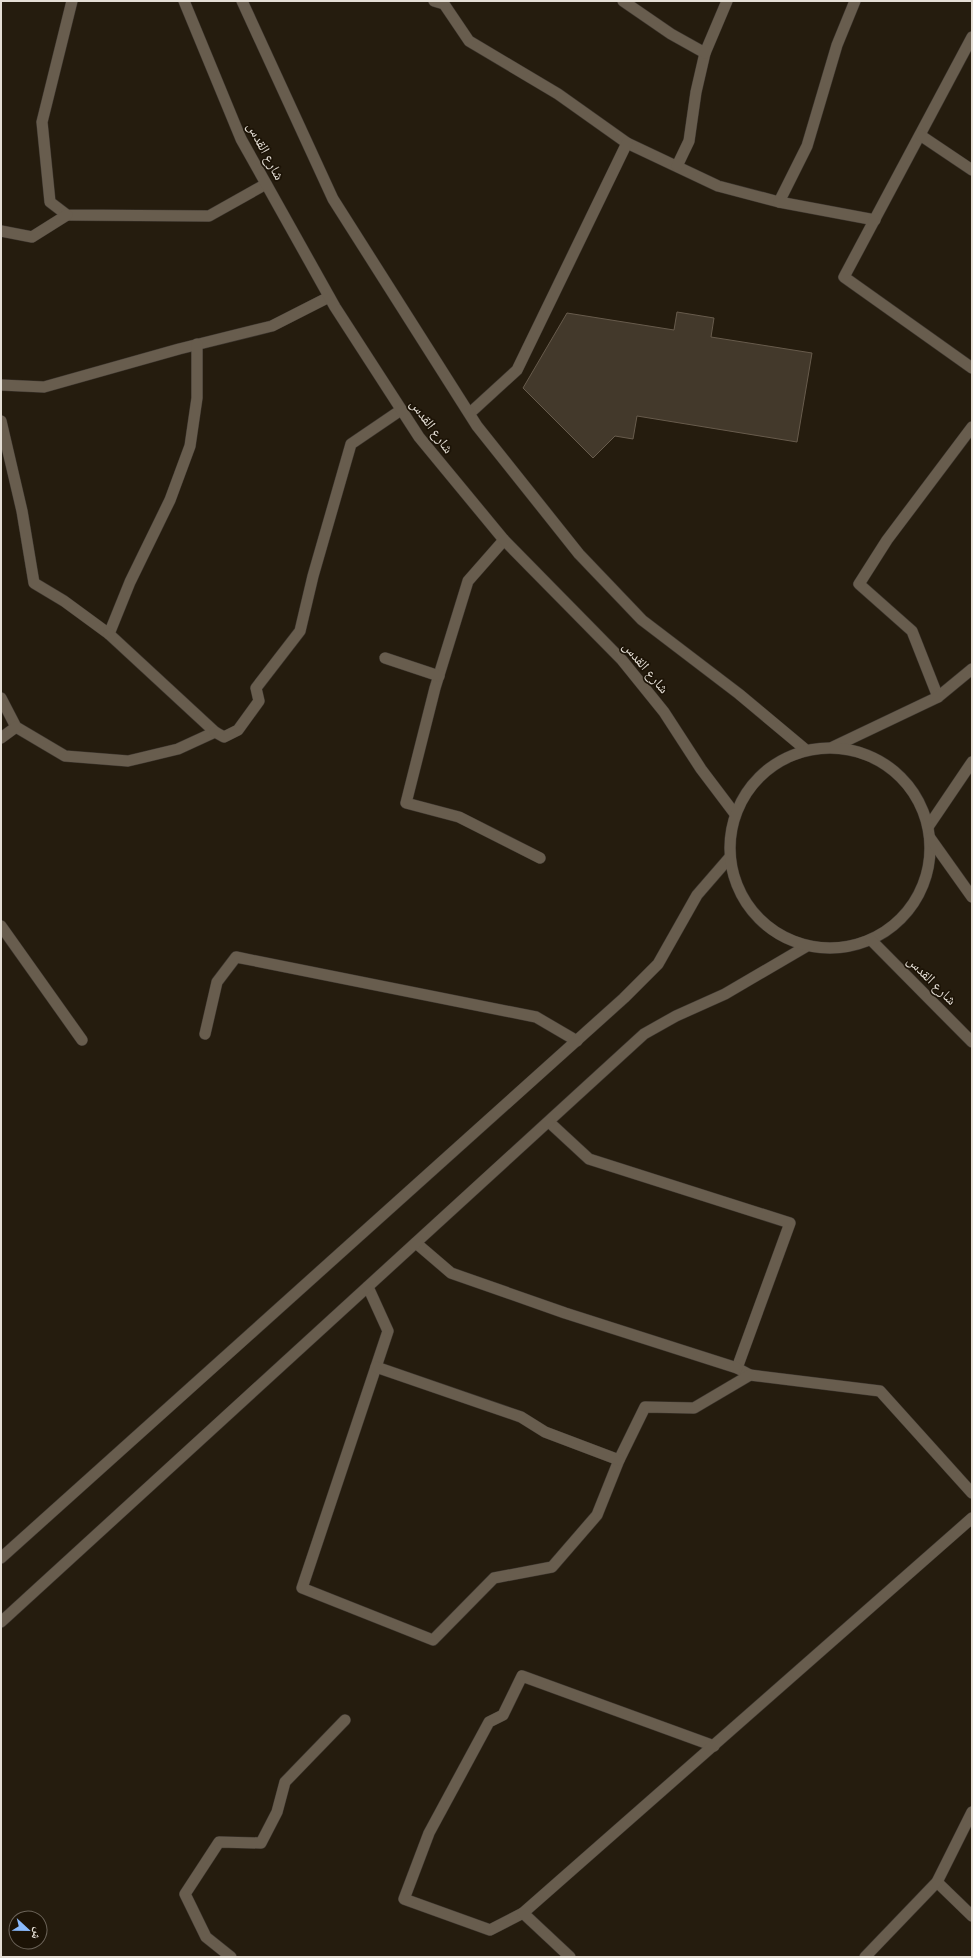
<svg xmlns="http://www.w3.org/2000/svg" width="973" height="1958" font-family="Lora,'Noto Naskh Arabic',serif">
<rect width="100%" height="100%" fill="#251c0e"/>
<polygon fill="#43392b" stroke="#675b4c" points="677,312 714,318 711,337 812,353 797,442 637,416 633,439 615,436 593,458 523,388 567,313 674,330"/>
<g fill="none" stroke-linecap="round" stroke-linejoin="round">
<g stroke="#3d362f" stroke-width="12">
<g id="minor">
<polyline points="72,1 42,122 50,202 67,215 209,216 266,184"/>
<polyline points="434,1 444,4 469,41 558,94 627,143 718,186 779,202"/>
<polyline points="623,1 671,34 705,53 696,92 689,141 677,166"/>
<polyline points="855,1 837,45 807,146 779,202 875,220"/>
<polyline points="972,37 844,277 972,368"/>
<polyline points="705,53 727,1"/>
<polyline points="920,135 972,170"/>
<polyline points="1,231 32,237 67,215"/>
<polyline points="1,385 44,387 179,349 272,326 329,297"/>
<polyline points="470,413 517,370 627,143"/>
<polyline points="1,421 22,511 34,583 64,601 109,634 130,582 170,500 190,446 197,398 197,344"/>
<polyline points="504,540 468,581 435,688 406,803 459,817 540,858"/>
<polyline points="385,658 439,676"/>
<polyline points="938,697 912,631 859,584 887,540 972,427"/>
<polyline points="1,698 16,727 65,756 128,761 178,749 215,732 109,634"/>
<polyline points="215,732 224,737 238,730 259,701 256,688 300,631 313,576 351,444 401,410"/>
<polyline points="1,738 16,727"/>
<polyline points="1,926 82,1040"/>
<polyline points="205,1034 217,982 236,957 536,1017 577,1041"/>
<polyline points="549,1122 589,1159 790,1223 737,1368 750,1375"/>
<polyline points="416,1243 451,1273 565,1313 737,1368"/>
<polyline points="368,1287 388,1331 302,1588 433,1640 494,1578 552,1567 597,1515 619,1460 645,1407 694,1408 750,1375 880,1391 972,1493"/>
<polyline points="376,1367 521,1417 545,1432 619,1460"/>
<polyline points="937,1882 972,1916"/>
<polyline points="523,1913 490,1930 404,1899 429,1833 489,1722 503,1715 522,1676 714,1746"/>
<polyline points="231,1957 206,1937 185,1894 219,1842 261,1843 277,1812 285,1782 345,1720"/>
<polyline points="570,1957 523,1913 972,1518"/>
<polyline points="865,1957 937,1882 972,1812"/>
</g>
</g>
<g stroke="#3d362f" stroke-width="12">
<g id="tertiary">
<polyline points="833,747 938,697 972,669"/>
<polyline points="928,827 972,762"/>
<polyline points="1,1558 624,998 658,964 697,895 730,857"/>
<polyline points="1,1622 644,1034 676,1016 725,994 807,946"/>
</g>
</g>
<g stroke="#3d362f" stroke-width="12">
<g id="secondary">
<polyline points="184,1 241,139 335,307 419,437 504,540 622,660 664,712 701,769 735,814"/>
<polyline points="242,1 333,199 477,426 579,554 642,620 739,694 806,750"/>
<circle cx="830" cy="848" r="100"/>
<polyline points="930,838 972,897"/>
<polyline points="871,940 972,1042"/>
</g>
</g>
<use href="#minor" stroke="#685d4e" stroke-width="11"/>
<use href="#tertiary" stroke="#685d4e" stroke-width="11"/>
<use href="#secondary" stroke="#685d4e" stroke-width="11"/>
</g>
<g text-anchor="middle" dominant-baseline="central" stroke-width="3.5" stroke-linejoin="round" paint-order="stroke">
<g font-size="14" fill="#e4ded5" stroke="#1c1306">
<text transform="translate(266 151) rotate(62)">شارع القدس</text>
<text transform="translate(432 426) rotate(54)">شارع القدس</text>
<text transform="translate(646 667) rotate(50)">شارع القدس</text>
<text transform="translate(932 980) rotate(45)">شارع القدس</text>
</g>
</g>
<rect width="973" height="1958" fill="none" stroke="#e4ded5" stroke-width="4"/>
<g transform="translate(28 1930) rotate(112)"><circle r="19" fill="#1c1306" stroke="#6c6459"/>
<path d="M0-3L7 15L0 10L-7 15Z" fill="#8abafc"/>
<text y="-6" font-size="11" font-weight="bold" text-anchor="middle" fill="#e4ded5">ش</text>
</g>
</svg>
